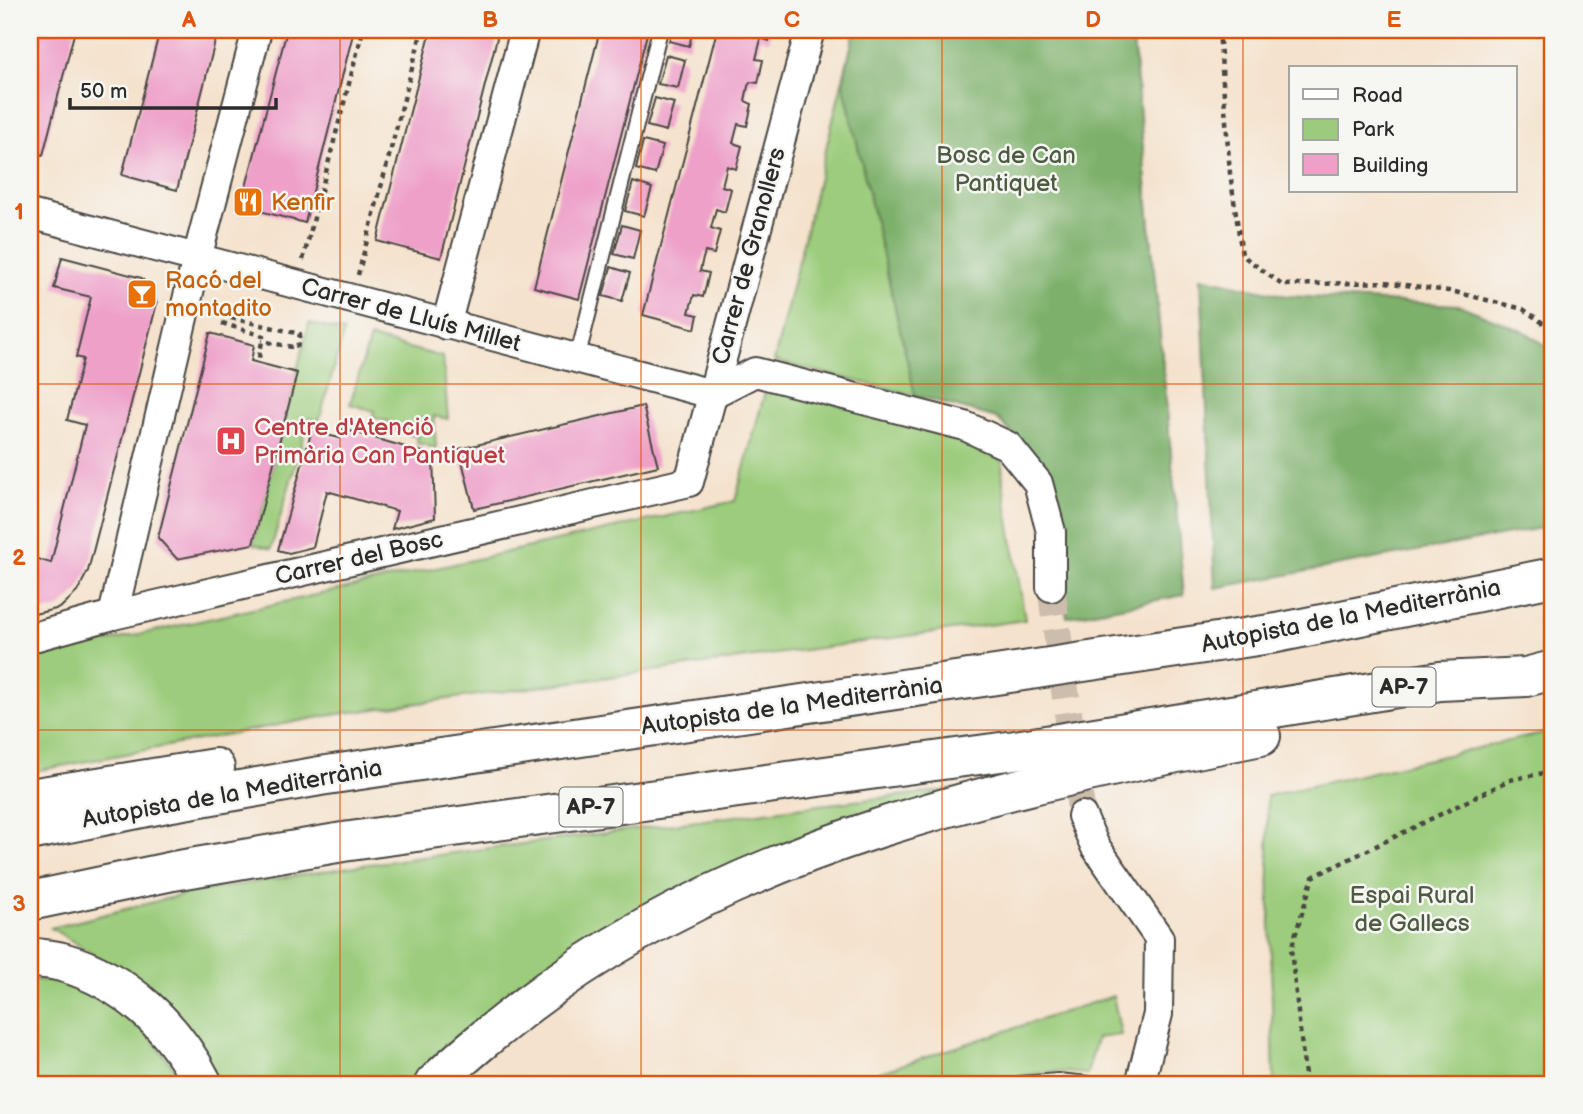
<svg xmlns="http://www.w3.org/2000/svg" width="1583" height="1114" font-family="'Balsamiq Sans',sans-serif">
<rect width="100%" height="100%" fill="#f6f6f2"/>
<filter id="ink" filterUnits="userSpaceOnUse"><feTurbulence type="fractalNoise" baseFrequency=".0143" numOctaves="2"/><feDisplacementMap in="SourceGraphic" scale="14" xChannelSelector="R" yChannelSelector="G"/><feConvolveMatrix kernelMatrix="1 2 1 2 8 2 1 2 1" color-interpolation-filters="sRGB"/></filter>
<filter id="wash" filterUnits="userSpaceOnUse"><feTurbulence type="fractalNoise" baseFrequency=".00686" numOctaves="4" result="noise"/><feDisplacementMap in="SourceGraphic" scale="28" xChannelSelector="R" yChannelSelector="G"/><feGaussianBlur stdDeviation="1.57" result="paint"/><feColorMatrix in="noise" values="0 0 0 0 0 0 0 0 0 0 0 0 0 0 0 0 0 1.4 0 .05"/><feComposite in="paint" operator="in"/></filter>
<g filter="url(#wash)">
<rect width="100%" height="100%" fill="#f5e2cc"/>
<g fill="#9ccc7b" stroke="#647c53" stroke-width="2">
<polygon points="855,30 1132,30 1176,511 1041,462 997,418 915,395 774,361"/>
<polygon points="309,323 344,332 319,421 309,418 271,549 253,544"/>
<polygon points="370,338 443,357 448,419 434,416 436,448 417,443 418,437 394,430 396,424 373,417 374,411 350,404"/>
<polygon points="767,385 981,444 1002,461 1003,483 1025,620 331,715 30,772 30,659 735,501"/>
<polygon points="1553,731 1553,1084 1274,1084 1267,796"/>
<polygon points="968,788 729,869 420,1084 222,1084 149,989 51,928 189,893 362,865 819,805"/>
<polygon points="30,979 57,982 102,1000 150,1036 185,1084 30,1084"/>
<polygon points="1113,996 1121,1035 1097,1038 1087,1074 1050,1071 975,1084 874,1084 871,1075"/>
</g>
<g fill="#7db06b" stroke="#546e4b" stroke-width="2">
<polygon points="855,30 1132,30 1184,595 1067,617 1041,462 997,418 915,395 843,82"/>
<polygon points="1201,277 1287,296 1459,305 1525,332 1553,350 1553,526 1215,588"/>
</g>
<g id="blocks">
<g fill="#eea0c9">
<polygon points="30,30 75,30 43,155 30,152"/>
<polygon points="160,30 218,30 177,190 122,175"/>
<polygon points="287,30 354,30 305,223 241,206"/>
<polygon points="431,30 499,30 441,258 377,241"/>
<polygon points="600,30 648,30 579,299 534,287"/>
<polygon points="672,30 693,30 689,46 669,41"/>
<polygon points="717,30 771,30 769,41 761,38 760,43 756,59 763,60 758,83 750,82 748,86 745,101 752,104 747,126 738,124 733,143 742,146 736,169 727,166 722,186 731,189 725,212 716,209 711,228 720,231 714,254 705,252 702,262 700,271 709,273 706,286 703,297 694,295 691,305 689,313 698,315 695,329 643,315"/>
<polygon points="666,55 685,60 678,88 658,84"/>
<polygon points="655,98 674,103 666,131 647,126"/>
<polygon points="643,141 663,146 655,174 636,169"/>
<polygon points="633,182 652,188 644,216 625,211"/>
<polygon points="622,225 640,230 633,259 614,254"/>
<polygon points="62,257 142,278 157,303 88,571 77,592 60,608 30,615 30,557 51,563 85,425 67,420 83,359 76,357 91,297 54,288"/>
<polygon points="611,267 630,273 622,301 603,296"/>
<polygon points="210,333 254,345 251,361 297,373 253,544 177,559 158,538"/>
<polygon points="643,406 658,466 474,509 459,449"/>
<polygon points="313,426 325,430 326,435 340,438 343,429 433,455 435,518 392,529 397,511 327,491 313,547 289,553 278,550"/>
</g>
</g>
</g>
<g filter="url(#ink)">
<use href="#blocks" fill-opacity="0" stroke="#494643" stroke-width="2"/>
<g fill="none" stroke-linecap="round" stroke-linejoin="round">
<polyline stroke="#cdbdac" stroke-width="28" stroke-dasharray="28 14" stroke-linecap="butt" points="1051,587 1082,816"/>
<g stroke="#494643" stroke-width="18">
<g id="service">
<polyline points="577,359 660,30"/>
<polyline points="1020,1084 1058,1081 1088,1084"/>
</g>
</g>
<g stroke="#494643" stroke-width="32">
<g id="minor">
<polyline points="30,214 712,394 755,372 965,426 1008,446 1038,483 1051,532 1051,587"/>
<polyline points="446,325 525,30"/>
<polyline points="113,615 197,258 257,30"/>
<polyline points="30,638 113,615 689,482 810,30"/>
<polyline points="1082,816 1095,846 1159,938 1158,1014 1140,1084"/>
</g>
</g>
<g stroke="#494643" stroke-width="42">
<g id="motorway">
<polyline points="30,798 215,768"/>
<polyline points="30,831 172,802 320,776 1277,633 1553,577"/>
<polyline points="30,901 173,871 343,842 1015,750 1440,681 1526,677 1553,670"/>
<path d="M30,957C40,959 52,959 62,962C126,980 174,1027 203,1084"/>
<path d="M434,1084C463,1055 495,1030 527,1005C740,842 1004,787 1261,736"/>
</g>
</g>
<g stroke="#494643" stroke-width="4.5" stroke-dasharray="5 5" stroke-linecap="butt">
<polyline points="1219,30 1230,173 1242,255 1282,285 1385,282 1455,292 1523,309 1553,330"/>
<polyline points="303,260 363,30"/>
<polyline points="358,275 422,30"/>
<polyline points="231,318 300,334 297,348 262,341"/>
<polyline points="222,323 263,336 258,363"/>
<polyline points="1306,1084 1291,949 1313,877 1510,780 1553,771"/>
</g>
<use href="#service" stroke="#fff" stroke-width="14"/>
<use href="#minor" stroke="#fff" stroke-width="28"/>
<use href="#motorway" stroke="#fff" stroke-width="38"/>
</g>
</g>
<path fill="none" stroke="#df570e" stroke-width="2" stroke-opacity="0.55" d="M340,30V1084M641,30V1084M942,30V1084M1243,30V1084M30,384H1553M30,730H1553"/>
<defs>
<g id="restaurant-square" transform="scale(1.575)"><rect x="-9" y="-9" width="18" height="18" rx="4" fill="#e8710a" stroke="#f6f6f2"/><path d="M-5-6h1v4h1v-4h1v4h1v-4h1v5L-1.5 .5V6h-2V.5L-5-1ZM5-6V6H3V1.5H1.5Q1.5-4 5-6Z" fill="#fff"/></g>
<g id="bar-square" transform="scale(1.575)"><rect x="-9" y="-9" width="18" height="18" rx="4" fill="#e8710a" stroke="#f6f6f2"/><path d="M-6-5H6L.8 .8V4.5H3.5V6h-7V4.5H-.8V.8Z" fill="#fff"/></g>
<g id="hospital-square" transform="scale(1.575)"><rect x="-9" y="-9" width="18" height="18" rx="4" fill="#e0444e" stroke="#f6f6f2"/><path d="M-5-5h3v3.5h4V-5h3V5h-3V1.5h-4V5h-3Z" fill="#fff"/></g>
</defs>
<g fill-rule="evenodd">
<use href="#restaurant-square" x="248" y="202"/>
<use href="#bar-square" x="142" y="294"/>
<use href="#hospital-square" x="231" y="441"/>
</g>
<g text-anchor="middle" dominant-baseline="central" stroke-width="5" stroke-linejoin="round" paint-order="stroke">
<g fill="#f6f6f2" stroke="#686867" stroke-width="2">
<rect x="1372.5" y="667.5" width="63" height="39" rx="5"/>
<rect x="559.5" y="787.5" width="63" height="39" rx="5"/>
</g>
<g font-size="23" font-weight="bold" fill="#2b2b2b">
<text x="1404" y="687">AP-7</text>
<text x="591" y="807">AP-7</text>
</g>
<g font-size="24" fill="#4d5b43" stroke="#f6f6f2">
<text x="1006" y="155">Bosc de Can<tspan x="1006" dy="28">Pantiquet</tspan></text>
<text x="1412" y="895">Espai Rural<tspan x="1412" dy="28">de Gallecs</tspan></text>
</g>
<g font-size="24" fill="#c56008" stroke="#f6f6f2" text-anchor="start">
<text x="271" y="202">Kenfir</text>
<text x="165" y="280">Racó del<tspan x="165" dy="28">montadito</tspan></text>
</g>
<g font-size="24" fill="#2b2b2b" stroke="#f6f6f2">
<text transform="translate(749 256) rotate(-75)">Carrer de Granollers</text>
<text transform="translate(411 315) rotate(15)">Carrer de Lluís Millet</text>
<text transform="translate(359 558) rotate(-13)">Carrer del Bosc</text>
<text transform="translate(1351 616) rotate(-11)">Autopista de la Mediterrània</text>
<text transform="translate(792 706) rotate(-8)">Autopista de la Mediterrània</text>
<text transform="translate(232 794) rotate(-10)">Autopista de la Mediterrània</text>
</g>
<g font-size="24" fill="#be3a42" stroke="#f6f6f2" text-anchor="start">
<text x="254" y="427">Centre d'Atenció<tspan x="254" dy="28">Primària Can Pantiquet</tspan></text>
</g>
</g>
<rect width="1583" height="1114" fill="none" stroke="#f6f6f2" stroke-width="77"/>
<rect x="1289" y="66" width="228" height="126" fill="#f6f6f2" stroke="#a5a5a2" stroke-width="2"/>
<rect x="1303" y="89" width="35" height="10" fill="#ffffff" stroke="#a5a5a2" stroke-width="2"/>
<text x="1352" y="102" font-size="21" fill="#2b2b2b">Road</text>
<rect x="1303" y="119" width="35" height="21" fill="#9ccc7b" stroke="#a5a5a2" stroke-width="2"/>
<text x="1352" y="136" font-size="21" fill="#2b2b2b">Park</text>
<rect x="1303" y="154" width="35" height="21" fill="#eea0c9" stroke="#a5a5a2" stroke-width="2"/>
<text x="1352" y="172" font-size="21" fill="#2b2b2b">Building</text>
<path d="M70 98v10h206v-10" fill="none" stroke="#2b2b2b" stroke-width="3.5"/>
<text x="80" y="98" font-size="21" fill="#2b2b2b" stroke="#f6f6f2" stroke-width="5" paint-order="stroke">50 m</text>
<rect x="38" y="38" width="1506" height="1038" fill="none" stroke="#df570e" stroke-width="2.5"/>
<g font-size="23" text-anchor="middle" font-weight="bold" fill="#df570e">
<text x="189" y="27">A</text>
<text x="490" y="27">B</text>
<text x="792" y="27">C</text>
<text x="1093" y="27">D</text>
<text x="1394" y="27">E</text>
<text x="19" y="219">1</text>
<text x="19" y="565">2</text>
<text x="19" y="911">3</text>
</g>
</svg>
